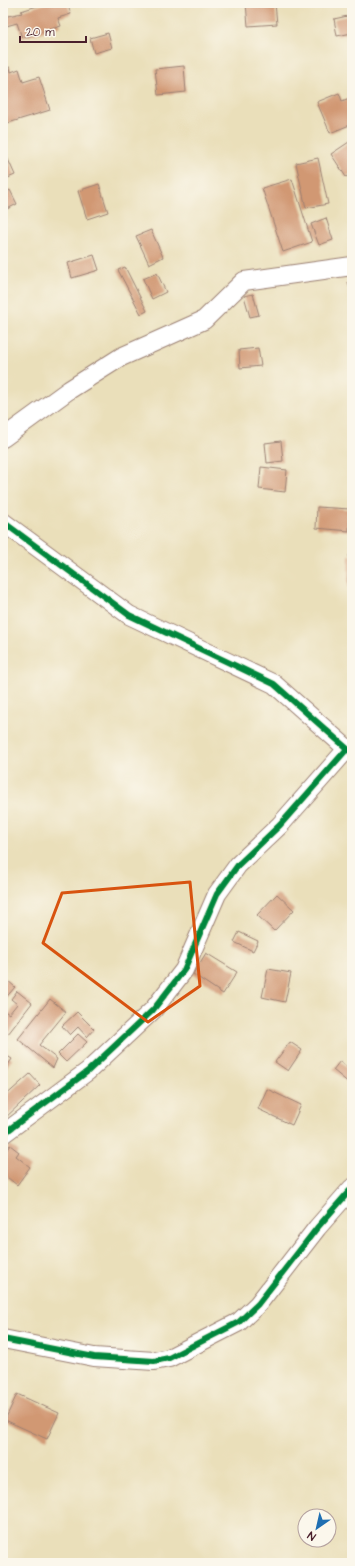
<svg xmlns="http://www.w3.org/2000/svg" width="355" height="1566" font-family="'Architects Daughter',sans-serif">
<rect width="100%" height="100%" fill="#fbf7ec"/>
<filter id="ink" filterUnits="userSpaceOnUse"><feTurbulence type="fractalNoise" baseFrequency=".025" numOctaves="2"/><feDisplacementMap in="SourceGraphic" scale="8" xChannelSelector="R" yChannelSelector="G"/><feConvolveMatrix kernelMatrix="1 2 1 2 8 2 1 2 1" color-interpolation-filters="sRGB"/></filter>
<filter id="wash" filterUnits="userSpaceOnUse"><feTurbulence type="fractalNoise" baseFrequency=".012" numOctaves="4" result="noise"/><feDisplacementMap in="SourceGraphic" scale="16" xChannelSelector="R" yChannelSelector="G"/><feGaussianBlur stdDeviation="0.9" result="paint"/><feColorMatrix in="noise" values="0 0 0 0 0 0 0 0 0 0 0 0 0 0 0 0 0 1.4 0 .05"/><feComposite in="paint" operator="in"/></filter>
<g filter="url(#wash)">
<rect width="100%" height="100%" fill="#eadfba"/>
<g id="blocks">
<g fill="#d19873">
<polygon points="47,3 67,3 71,14 58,18 61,26 22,38 17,23 3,27 3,17 22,13 21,11"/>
<polygon points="246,3 275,3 277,24 248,26"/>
<polygon points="352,15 352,33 337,36 334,19"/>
<polygon points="108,33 112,48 94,53 90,38"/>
<polygon points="184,66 186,92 158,95 155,69"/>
<polygon points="10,67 11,72 19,69 23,82 39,77 50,110 5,124 3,119 3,69"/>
<polygon points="339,93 342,101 352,97 352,124 330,133 317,102"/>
<polygon points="352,140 352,173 346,177 331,154"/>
<polygon points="3,148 15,175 3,180"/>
<polygon points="318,158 328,204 306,208 296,163"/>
<polygon points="292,179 312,242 283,252 262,188"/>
<polygon points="99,184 108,212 87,219 78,191"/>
<polygon points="10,190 17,204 3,211 3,194"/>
<polygon points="326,218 333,240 319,245 311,224"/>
<polygon points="151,230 163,257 149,264 136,236"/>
<polygon points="94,255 99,270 72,278 68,263"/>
<polygon points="125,267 147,311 141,314 118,270"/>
<polygon points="157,273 166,292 152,299 143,279"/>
<polygon points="352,281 352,296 348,282"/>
<polygon points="253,294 259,315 250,317 244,296"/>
<polygon points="258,348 261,366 240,368 239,350"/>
<polygon points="281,441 283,461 267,463 265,443"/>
<polygon points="261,467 287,470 285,492 259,489"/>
<polygon points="317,507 350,509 349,531 316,528"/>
<polygon points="349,555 352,555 352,587 348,587"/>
<polygon points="277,894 294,910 274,931 257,915"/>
<polygon points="239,932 258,941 253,951 234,942"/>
<polygon points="206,953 237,972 223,994 193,974"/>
<polygon points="268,969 291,973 285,1002 262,997"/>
<polygon points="6,979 15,987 3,1001 3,982"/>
<polygon points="17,991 32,1003 8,1034 3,1030 3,1010 9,1014 17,1004 11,999"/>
<polygon points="50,999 66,1012 39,1045 57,1059 53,1068 18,1039"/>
<polygon points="77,1012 94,1029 87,1037 78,1027 70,1035 62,1026"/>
<polygon points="78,1034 87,1042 66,1062 58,1054"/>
<polygon points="290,1042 302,1050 288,1071 275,1062"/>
<polygon points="4,1054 12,1059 6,1068 3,1066"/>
<polygon points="340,1061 352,1071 352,1081 350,1084 333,1070"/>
<polygon points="30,1074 40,1085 3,1120 3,1098"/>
<polygon points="267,1089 301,1105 292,1125 258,1109"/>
<polygon points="10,1145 19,1152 16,1156 30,1167 17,1185 3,1174 3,1155"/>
<polygon points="17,1394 59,1413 47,1439 5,1420"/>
</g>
</g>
</g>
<g filter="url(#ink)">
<use href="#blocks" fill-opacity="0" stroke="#9a7f72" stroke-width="1"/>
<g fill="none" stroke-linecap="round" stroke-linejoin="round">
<g stroke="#9a7f72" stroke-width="20">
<g id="minor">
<polyline points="3,438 69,390 121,357 204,320 244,281 352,266"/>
<polyline points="3,522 129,615 274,684 352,753"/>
<polyline points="3,1134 88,1071 153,1010 184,970 217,894 238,865 280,825 347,749"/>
<polyline points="3,1339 94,1357 154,1361 169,1358 239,1322 258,1304 317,1228 352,1188"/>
</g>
</g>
<use href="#minor" stroke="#fff" stroke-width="18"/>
<g stroke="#fbf7ec" stroke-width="8">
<g id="cycleway">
<polyline points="3,522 129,615 274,684 352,753"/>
<polyline points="3,1134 88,1071 153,1010 184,970 217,894 238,865 280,825 347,749"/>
<polyline points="3,1339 94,1357 154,1361 169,1358 239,1322 258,1304 317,1228 352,1188"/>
</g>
</g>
<use href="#cycleway" stroke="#00873e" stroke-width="6"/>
</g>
</g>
<path fill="none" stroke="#d8530f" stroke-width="3" stroke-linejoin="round" d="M190,882L200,986L148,1022L43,943L62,893Z"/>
<rect width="355" height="1566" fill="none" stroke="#fbf7ec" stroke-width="16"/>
<g transform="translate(317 1528) rotate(214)"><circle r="19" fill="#fbf7ec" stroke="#b4a19f"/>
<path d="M0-3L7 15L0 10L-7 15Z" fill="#1f6fb2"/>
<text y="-6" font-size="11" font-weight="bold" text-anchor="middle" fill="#4a1f2b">N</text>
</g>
<path d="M20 36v6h66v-6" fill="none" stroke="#4a1f2b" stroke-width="2"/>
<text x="26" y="36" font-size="12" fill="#4a1f2b" stroke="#fbf7ec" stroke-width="3" paint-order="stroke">20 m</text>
</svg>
